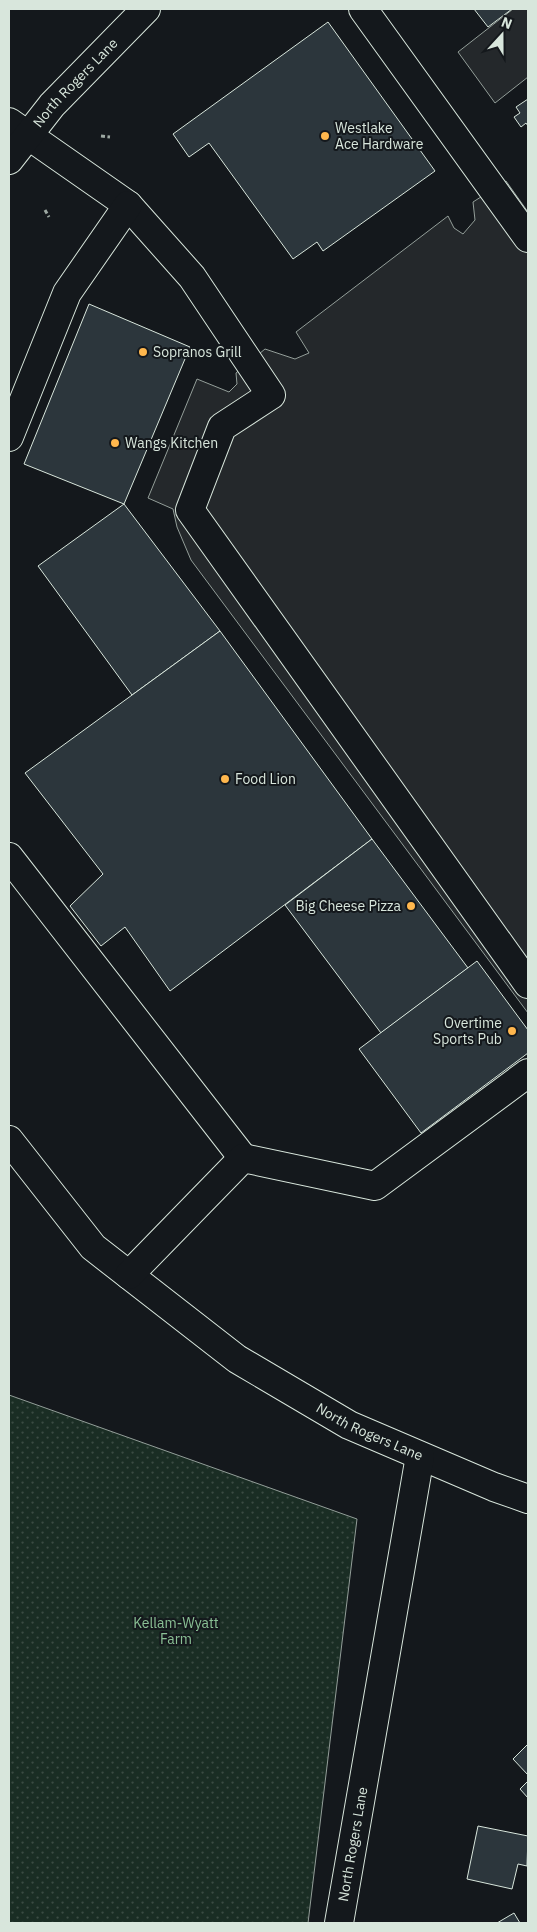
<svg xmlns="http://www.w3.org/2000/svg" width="537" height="1932" font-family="'IBM Plex Sans',sans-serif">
<defs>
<pattern id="park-dots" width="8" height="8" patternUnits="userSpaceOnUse" patternTransform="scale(1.25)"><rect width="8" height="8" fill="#1a2d24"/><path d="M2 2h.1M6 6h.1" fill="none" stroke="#3b4b43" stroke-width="1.8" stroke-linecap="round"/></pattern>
</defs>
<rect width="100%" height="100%" fill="#14181c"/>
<polygon fill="url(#park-dots)" stroke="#939e99" points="9,1395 357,1519 308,1923 9,1923"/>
<g fill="#24282b" stroke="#939e99">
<polygon points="513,9 528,9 528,77 495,103 458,52"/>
<polygon points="506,181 528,212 528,1013 191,560 177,527 173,509 148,498 197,379 229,392 237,384 236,373 265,349 295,359 309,353 296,332 448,216 454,228 463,234 475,220 473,202"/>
</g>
<g fill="#2c363c" stroke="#d8e6dc">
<polygon points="474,9 512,9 488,27"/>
<polygon points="328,22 435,171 323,251 317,242 293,259 209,143 189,157 173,134"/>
<polygon points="528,99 528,126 526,123 521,127 514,117 520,113 516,107"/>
<polygon points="89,304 190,347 124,504 24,464"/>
<polygon points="124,504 220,631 132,695 38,566"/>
<polygon points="220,631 372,839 170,991 125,927 101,946 70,906 103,874 25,773"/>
<polygon points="372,839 468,968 381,1033 285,905"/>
<polygon points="477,961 528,1030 528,1053 421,1133 359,1049"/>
<polygon points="528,1744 528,1775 513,1759"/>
<polygon points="528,1781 528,1798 520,1789"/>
<polygon points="478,1826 528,1836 527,1866 518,1864 512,1889 467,1879"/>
<polygon points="514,1913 520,1923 497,1923"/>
</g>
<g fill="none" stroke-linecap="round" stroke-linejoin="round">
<g stroke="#d8e6dc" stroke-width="30">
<g id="minor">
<polyline points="363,9 528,238"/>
<polyline points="9,122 128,205 192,277 271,395 222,427 190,510 528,984"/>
<path id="s1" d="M9,160L52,105L146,9"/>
<polyline points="9,437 67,293 128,205"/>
<polyline points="9,857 243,1158"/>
<path id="s2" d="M9,1140L93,1247L237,1359L349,1425L494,1487L528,1499"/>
<polyline points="129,1275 243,1158 375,1186 528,1073"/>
<path id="s3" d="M339,1923L420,1456"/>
</g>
</g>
<g stroke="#9da8a2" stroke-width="3" stroke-dasharray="4 2.5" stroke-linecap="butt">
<polyline points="101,136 110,137"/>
<polyline points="45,210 49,217"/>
</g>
<use href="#minor" stroke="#14181c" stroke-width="28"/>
</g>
<g fill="#ffb74d" stroke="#14181c" stroke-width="2">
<circle cx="325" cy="136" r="5"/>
<circle cx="143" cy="352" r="5"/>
<circle cx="115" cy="443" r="5"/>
<circle cx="225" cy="779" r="5"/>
<circle cx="411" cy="906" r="5"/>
<circle cx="512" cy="1031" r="5"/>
</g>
<g text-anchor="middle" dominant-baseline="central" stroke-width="4" stroke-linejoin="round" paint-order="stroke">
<g font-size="14" fill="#d8e6dc" stroke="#14181c">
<text stroke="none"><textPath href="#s1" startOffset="102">North Rogers Lane</textPath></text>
<text stroke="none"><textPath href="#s2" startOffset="470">North Rogers Lane</textPath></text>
<text stroke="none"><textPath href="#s3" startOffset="80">North Rogers Lane</textPath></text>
</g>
<g font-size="14" fill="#d8e6dc" stroke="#14181c" text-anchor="start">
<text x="335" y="128">Westlake<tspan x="335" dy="16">Ace Hardware</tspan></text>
<text x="153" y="352">Sopranos Grill</text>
<text x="125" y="443">Wangs Kitchen</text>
<text x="235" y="779">Food Lion</text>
<text x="401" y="906" text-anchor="end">Big Cheese Pizza</text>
<text x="502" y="1023" text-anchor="end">Overtime<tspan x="502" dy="16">Sports Pub</tspan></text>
</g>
<g font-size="14" fill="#8ac095" stroke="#14181c">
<text x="176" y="1623">Kellam-Wyatt<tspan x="176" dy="16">Farm</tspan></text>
</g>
</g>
<rect width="537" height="1932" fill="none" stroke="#d8e6dc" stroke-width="20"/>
<g transform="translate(502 35) rotate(21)" stroke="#14181c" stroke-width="4" paint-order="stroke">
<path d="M0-4L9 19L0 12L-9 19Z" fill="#d8e6dc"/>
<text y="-8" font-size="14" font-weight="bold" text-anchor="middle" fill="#d8e6dc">N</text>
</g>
</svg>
